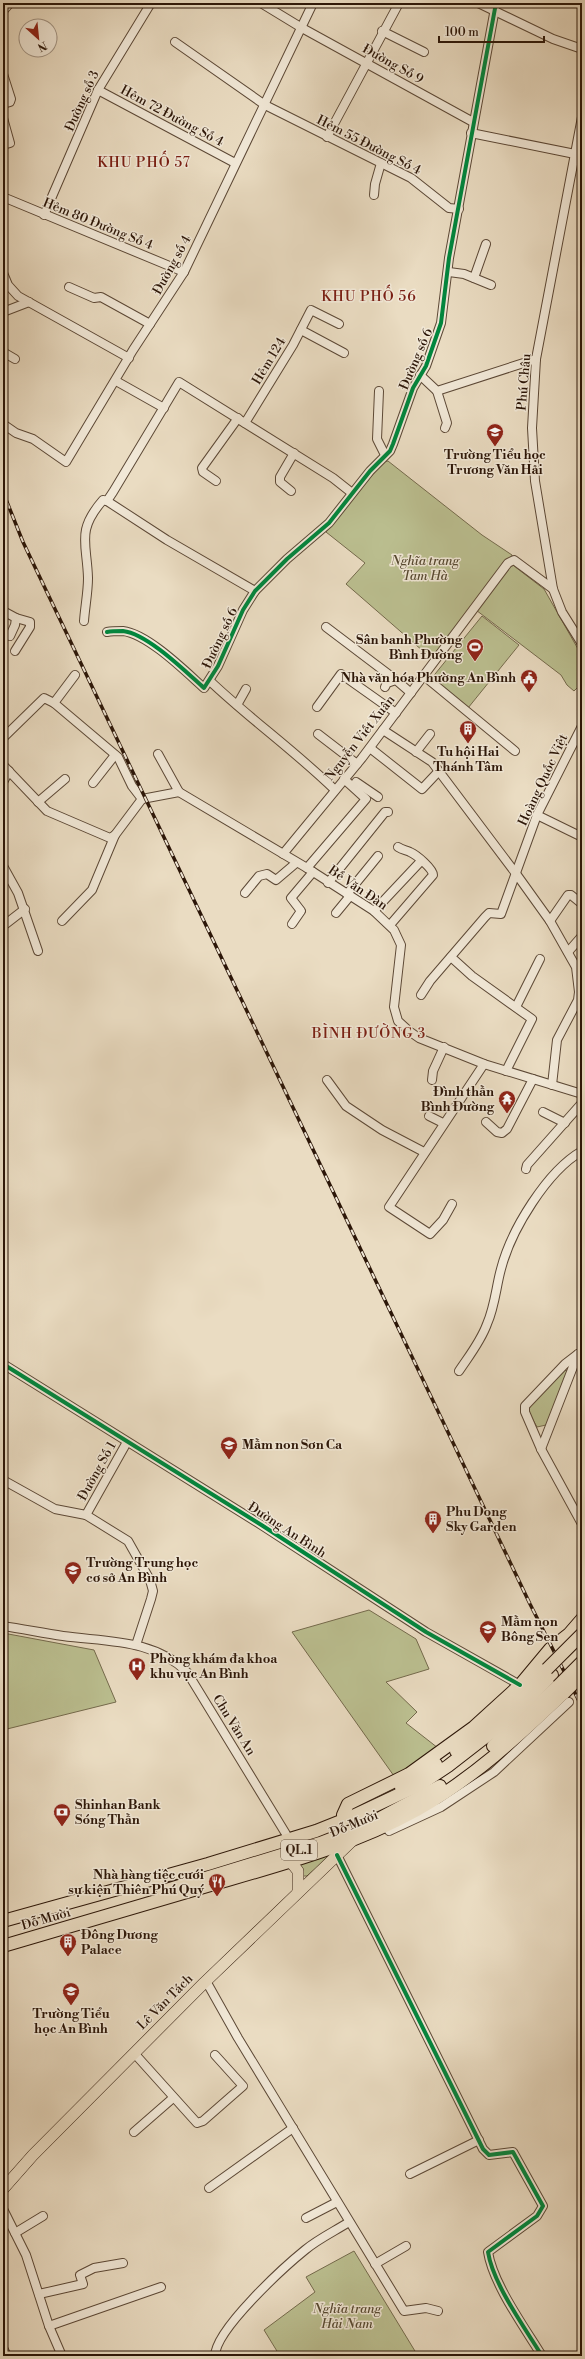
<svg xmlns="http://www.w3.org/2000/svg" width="585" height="2359" font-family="'Libre Bodoni',serif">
<rect width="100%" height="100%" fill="#eadcc2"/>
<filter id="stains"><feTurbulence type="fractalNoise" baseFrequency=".005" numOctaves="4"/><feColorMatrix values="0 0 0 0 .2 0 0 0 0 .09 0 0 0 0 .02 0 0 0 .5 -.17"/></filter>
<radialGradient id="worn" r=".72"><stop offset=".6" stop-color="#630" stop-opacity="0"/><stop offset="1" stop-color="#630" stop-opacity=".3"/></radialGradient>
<g fill="#bbbf90" stroke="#746a4c">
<polygon points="388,461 482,535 512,555 514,566 544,589 582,656 582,683 574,691 567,685 561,675 472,607 431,658 346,584 365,563 326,532 383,462"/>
<polygon points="482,616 519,645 468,708 431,679"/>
<polygon points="564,1370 568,1371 546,1425 537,1427 528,1411 531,1405"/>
<polygon points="369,1610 416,1639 429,1669 386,1682 417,1712 406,1723 438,1748 394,1776 292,1632"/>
<polygon points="3,1633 94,1650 116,1702 3,1730"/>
<polygon points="335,1852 307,1876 303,1876 298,1861"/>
<polygon points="354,2251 418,2356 280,2356 264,2330 315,2292 306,2277"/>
</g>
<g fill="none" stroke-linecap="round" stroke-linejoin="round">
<g stroke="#5c4836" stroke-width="10">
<g id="minor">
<polyline points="261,3 302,28 473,122"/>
<polyline points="478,3 553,39 582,49"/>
<polyline points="3,11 10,3"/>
<polyline points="382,31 424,52"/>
<polyline points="175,42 265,105 411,178 449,208 459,209"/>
<polyline points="3,74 11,99 10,102 3,104"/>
<polyline points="98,90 235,163"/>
<polyline points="582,117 536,359 532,428 535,481 553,589 562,612 582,644"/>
<polyline points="3,118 10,143 3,145"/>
<polyline points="471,133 575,154"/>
<polyline points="327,137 399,3"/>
<polyline points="374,195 375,184 381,163"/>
<polyline points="3,197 184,272"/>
<polyline points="44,215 98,90 151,3"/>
<polyline points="449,272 464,274 491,285"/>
<polyline points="3,273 8,285 18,296 129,358"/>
<polyline points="474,278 486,244"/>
<polyline points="69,287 94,298 101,297 150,324"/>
<polyline points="3,312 29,302"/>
<polyline points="301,330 344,353"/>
<polyline points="3,352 15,359"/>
<polyline points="420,375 437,391 536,359"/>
<polyline points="116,381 164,408"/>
<polyline points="379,391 377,439 385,455"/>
<polyline points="437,391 447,423 445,428"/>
<polyline points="245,423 293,345 311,310 339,324"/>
<polyline points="3,424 16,433 33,439 66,462 133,350 184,272 313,3"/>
<polyline points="216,481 203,472 202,468 238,418"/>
<polyline points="291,491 280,482 280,477 294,453"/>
<polyline points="107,501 167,540 255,591"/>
<polyline points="3,611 16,618 15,625 10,636"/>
<path d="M84,621C85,607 88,592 88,578C87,543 76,531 103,500L107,501L113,492L179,382L333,478L352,493"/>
<polyline points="326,627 396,680"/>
<path d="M107,632C112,631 118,631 123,631C148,634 186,672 204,688L218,666L243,610L255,591L287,559L329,523L370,471L390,451L393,444L413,388L426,366L441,323L449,258L496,3"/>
<polyline points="15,651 30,627 30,622 16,618"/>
<polyline points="424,676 515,751"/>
<path d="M210,681C250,719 295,751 335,790"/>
<polyline points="385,687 387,683 396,680 411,693"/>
<polyline points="54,703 75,675"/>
<polyline points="237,705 246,689"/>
<polyline points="317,707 341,674 396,713"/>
<polyline points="383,730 432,762 517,875 550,921 576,967 579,992 578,1000 557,1040 552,1085"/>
<polyline points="318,734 357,764"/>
<polyline points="3,738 44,698 54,703 118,757 132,786 142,799"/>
<polyline points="370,748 422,789 438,772"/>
<polyline points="416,752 430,734"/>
<polyline points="158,754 179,792 307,868 374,911 394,930 401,945 394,1007 398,1021 409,1031 419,1038 484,1064 582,1094"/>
<polyline points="3,765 47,811 110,838 115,835 142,799"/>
<polyline points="3,782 9,771"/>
<polyline points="356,782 378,797"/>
<polyline points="93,783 115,755"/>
<polyline points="142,799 179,792"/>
<polyline points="38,802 65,779"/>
<polyline points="537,815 582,837"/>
<polyline points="283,854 362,758 508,563 514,560 553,589"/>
<polyline points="3,866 18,893 38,951"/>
<polyline points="307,868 366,799 344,779"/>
<polyline points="328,883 385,812 388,812"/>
<polyline points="245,893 259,876 267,874 276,880 296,863"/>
<polyline points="347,894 378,856"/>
<polyline points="374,911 421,861"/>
<polyline points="336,913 350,896"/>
<polyline points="62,921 92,890 115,835"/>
<polyline points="550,921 568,895 571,895 582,904"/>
<polyline points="292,924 301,911 291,898 313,872"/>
<path d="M390,925L433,875C433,869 417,855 410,852C406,850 403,850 398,847"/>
<polyline points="3,926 25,909"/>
<polyline points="568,952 582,936"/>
<polyline points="451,957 472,976 532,1019 506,1071"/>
<polyline points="421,995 430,981 485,917 489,913 501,914 537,815 582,726"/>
<polyline points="516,1007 540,959"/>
<polyline points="327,1080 346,1106 382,1130 424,1152"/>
<polyline points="432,1080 433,1071 444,1047"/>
<polyline points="543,1112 565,1123"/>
<polyline points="429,1116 443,1123"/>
<polyline points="486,1122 497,1132 502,1133 507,1129 533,1079"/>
<polyline points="526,1169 527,1165 582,1103"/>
<polyline points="452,1204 443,1220 430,1234 389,1207 484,1064"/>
<polyline points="578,1354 565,1364 525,1406 525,1412 541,1449 582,1524"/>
<polyline points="3,1364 263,1526 426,1632 520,1685"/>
<path d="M459,1371C469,1356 481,1341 487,1324C495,1306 496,1287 501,1269C511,1230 547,1171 582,1151"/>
<polyline points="541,1449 578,1354"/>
<polyline points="3,1480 55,1509 86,1515 127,1442"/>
<polyline points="86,1515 128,1541 150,1580 153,1591 151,1599 136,1645"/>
<path d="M3,1626C23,1629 43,1633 63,1636C107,1642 154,1639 187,1672L286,1834"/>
<polyline points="389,1831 441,1807 494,1772 569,1702"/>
<path d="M337,1855L483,2149L489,2155L513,2152L543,2206L537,2216L488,2252C493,2284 525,2328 542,2356"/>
<polyline points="206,1981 238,2038 404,2311 426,2308 438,2311"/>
<polyline points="134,2053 197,2123 203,2121 243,2086 215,2055"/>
<polyline points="134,2132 173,2098"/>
<polyline points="410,2174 479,2140"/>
<polyline points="209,2188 293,2128"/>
<polyline points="3,2209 26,2255 49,2326 62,2356"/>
<polyline points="306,2218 337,2202"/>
<polyline points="15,2233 43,2216"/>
<polyline points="375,2264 406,2246"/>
<polyline points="39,2294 83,2284 80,2275 94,2268 123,2263"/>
<polyline points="49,2326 161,2287"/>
<polyline points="3,2348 7,2356"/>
<path d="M215,2356C215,2330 284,2267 305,2250C318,2239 335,2231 349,2222"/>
</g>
</g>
<g stroke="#2c1608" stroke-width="12">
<g id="major">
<polyline points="286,1856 298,1871 298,1891"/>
<polyline points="3,2189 33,2155 204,1983 352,1841"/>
</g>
</g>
<g stroke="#2c1608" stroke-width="14">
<g id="highway">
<polyline points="493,1746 558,1686"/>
<polyline points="456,1751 493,1721 544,1672"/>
<polyline points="401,1787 436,1764"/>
<polyline points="343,1815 348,1804 409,1774 474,1727 520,1685 550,1649 569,1634 582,1619"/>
<polyline points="163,1891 320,1843 367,1825 440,1786"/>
<polyline points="3,1921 208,1864 316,1831 351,1817 421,1784 448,1766 506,1721 552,1675"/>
<path d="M3,1946C73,1925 144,1905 214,1884C283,1864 354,1845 417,1810C472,1779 519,1736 564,1693"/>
</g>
</g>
<use href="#minor" stroke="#f1e8d7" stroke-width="8"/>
<use href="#major" stroke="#eadcc2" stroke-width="11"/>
<use href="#highway" stroke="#eadcc2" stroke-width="12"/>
<g stroke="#2c1608" stroke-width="3.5">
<polyline id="rail" points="3,492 23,542 530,1604 582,1707"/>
</g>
<use href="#rail" stroke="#f1e8d7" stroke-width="2" stroke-dasharray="6" stroke-linecap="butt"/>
<g stroke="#2c1608" stroke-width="14" stroke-linecap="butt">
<g id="highway-bridge">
<polyline points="547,1669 582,1634"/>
<polyline points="558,1686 582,1662"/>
<polyline points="564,1693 582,1675"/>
</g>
</g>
<use href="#highway-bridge" stroke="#eadcc2" stroke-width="12"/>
<g stroke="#f1e8d7" stroke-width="6">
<g id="cycleway">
<path d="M107,632C112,631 118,631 123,631C148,634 186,672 204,688L218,666L243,610L255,591L287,559L329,523L370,471L390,451L393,444L413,388L426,366L441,323L449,258L496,3"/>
<polyline points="3,1364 263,1526 426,1632 520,1685"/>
<path d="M337,1855L483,2149L489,2155L513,2152L543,2206L537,2216L488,2252C493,2284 525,2328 542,2356"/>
</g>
</g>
<use href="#cycleway" stroke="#00873e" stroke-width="4"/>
</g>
<defs>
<g id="school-pin" transform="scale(0.9)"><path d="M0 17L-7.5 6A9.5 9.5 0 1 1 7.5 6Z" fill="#8f2418" stroke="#f1e8d7"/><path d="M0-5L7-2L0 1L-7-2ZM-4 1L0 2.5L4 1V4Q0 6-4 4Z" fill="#fff"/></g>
<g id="stadium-pin" transform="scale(0.9)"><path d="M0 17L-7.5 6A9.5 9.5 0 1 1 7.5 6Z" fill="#8f2418" stroke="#f1e8d7"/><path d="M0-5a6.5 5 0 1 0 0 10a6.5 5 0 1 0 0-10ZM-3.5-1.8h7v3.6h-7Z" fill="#fff"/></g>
<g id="civic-pin" transform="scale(0.9)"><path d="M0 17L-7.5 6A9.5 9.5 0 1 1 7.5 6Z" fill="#8f2418" stroke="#f1e8d7"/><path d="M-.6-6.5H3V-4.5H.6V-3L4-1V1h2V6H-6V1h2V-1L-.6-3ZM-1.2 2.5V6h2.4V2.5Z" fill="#fff"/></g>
<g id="building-pin" transform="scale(0.9)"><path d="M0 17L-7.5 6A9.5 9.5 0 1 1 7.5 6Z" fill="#8f2418" stroke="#f1e8d7"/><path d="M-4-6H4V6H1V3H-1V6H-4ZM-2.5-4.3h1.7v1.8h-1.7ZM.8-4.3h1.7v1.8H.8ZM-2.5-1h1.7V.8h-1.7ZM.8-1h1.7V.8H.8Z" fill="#fff"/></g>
<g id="temple-pin" transform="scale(0.9)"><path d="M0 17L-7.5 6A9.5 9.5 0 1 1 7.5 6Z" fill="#8f2418" stroke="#f1e8d7"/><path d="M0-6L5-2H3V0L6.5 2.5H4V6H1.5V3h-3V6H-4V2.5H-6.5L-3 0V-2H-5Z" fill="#fff"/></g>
<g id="hospital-pin" transform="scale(0.9)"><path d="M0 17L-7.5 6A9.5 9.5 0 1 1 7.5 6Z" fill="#8f2418" stroke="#f1e8d7"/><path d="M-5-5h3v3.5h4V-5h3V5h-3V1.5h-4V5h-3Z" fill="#fff"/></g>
<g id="bank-pin" transform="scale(0.9)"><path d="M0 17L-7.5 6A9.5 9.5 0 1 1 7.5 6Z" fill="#8f2418" stroke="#f1e8d7"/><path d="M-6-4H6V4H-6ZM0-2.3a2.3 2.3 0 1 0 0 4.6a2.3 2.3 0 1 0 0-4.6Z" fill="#fff"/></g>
<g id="restaurant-pin" transform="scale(0.9)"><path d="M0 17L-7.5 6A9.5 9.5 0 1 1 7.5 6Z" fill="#8f2418" stroke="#f1e8d7"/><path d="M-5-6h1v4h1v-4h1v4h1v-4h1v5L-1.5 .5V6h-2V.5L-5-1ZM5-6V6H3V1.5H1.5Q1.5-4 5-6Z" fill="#fff"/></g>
</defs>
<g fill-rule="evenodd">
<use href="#school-pin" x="495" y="432"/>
<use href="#stadium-pin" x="475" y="647"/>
<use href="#civic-pin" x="529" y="678"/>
<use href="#building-pin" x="468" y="729"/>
<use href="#temple-pin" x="507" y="1099"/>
<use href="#school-pin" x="229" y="1445"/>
<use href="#building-pin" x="433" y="1519"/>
<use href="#school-pin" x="73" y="1570"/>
<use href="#school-pin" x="488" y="1629"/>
<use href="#hospital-pin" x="137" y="1666"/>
<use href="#bank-pin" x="62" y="1812"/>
<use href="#restaurant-pin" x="217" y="1882"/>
<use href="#building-pin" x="68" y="1942"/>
<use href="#school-pin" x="71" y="1991"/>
</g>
<g text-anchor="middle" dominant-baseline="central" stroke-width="3" stroke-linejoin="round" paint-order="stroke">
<rect fill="#f1e8d7" stroke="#675546" stroke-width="1" x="281" y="1840" width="36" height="20" rx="3"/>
<g font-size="12" font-weight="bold" fill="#2c1608">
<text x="299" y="1850">QL.1</text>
</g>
<g font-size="13" fill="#2c1608" stroke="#f1e8d7">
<text transform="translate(393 64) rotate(29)">Đường Số 9</text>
<text transform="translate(82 101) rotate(-66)">Đường số 3</text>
<text transform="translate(172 116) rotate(28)">Hẻm 72 Đường Số 4</text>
<text transform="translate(369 145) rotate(27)">Hẻm 55 Đường Số 4</text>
<text transform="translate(98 224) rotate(22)">Hẻm 80 Đường Số 4</text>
<text transform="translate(172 265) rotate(-61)">Đường số 4</text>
<text transform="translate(416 359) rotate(-67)">Đường số 6</text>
<text transform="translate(269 361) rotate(-59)">Hẻm 124</text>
<text transform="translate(524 382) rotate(-85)">Phú Châu</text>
<text transform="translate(220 638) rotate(-65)">Đường số 6</text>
<text transform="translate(360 738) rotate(-52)">Nguyễn Viết Xuân</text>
<text transform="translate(543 780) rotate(-65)">Hoàng Quốc Việt</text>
<text transform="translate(358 888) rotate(34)">Bế Văn Đàn</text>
<text transform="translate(97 1471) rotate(-61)">Đường Số 1</text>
<text transform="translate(287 1530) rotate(33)">Đường An Bình</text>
<text transform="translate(234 1725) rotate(58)">Chu Văn An</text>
<text transform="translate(354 1824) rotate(-22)">Đỗ Mười</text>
<text transform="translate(46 1919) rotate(-16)">Đỗ Mười</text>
<text transform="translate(165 2002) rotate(-45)">Lê Văn Tách</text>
</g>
<g font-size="13" font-weight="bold" fill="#2c1608" stroke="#f1e8d7" text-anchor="start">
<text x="495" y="455" text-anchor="middle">Trường Tiểu học<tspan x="495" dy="15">Trương Văn Hải</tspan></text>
<text x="462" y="640" text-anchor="end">Sân banh Phường<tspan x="462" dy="15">Bình Đường</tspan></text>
<text x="516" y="678" text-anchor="end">Nhà văn hóa Phường An Bình</text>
<text x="468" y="752" text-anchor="middle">Tu hội Hai<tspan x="468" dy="15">Thánh Tâm</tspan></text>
<text x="494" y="1092" text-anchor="end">Đình thần<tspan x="494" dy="15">Bình Đường</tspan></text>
<text x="242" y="1445">Mầm non Sơn Ca</text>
<text x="446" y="1512">Phu Dong<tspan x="446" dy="15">Sky Garden</tspan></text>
<text x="86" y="1563">Trường Trung học<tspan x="86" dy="15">cơ sở An Bình</tspan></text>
<text x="501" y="1622">Mầm non<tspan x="501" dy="15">Bông Sen</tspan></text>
<text x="150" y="1659">Phòng khám đa khoa<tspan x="150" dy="15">khu vực An Bình</tspan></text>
<text x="75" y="1805">Shinhan Bank<tspan x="75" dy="15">Sóng Thần</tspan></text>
<text x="204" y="1875" text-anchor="end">Nhà hàng tiệc cưới<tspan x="204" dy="15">sự kiện Thiên Phú Quý</tspan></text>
<text x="81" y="1935">Đông Dương<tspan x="81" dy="15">Palace</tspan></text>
<text x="71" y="2014" text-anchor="middle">Trường Tiểu<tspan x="71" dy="15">học An Bình</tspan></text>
</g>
<g font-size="13" font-style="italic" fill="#574931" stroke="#f1e8d7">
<text x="425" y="561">Nghĩa trang<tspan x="425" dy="15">Tam Hà</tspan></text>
<text x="347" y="2309">Nghĩa trang<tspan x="347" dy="15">Hải Nam</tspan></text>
</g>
<g font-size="14" letter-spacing="1" fill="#7a1f14" stroke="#f1e8d7">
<text x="144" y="163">KHU PHỐ 57</text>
<text x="369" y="297">KHU PHỐ 56</text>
<text x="369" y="1034">BÌNH ĐƯỜNG 3</text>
</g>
</g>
<rect width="585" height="2359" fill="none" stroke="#eadcc2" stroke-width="16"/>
<rect x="4" y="4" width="577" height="2351" fill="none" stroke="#2c1608" stroke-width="2"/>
<rect x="8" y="8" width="569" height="2343" fill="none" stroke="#2c1608"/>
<g transform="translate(38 38) rotate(153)"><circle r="19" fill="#f1e8d7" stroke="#a29484"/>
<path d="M0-3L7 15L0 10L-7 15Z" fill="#8f2418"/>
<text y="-6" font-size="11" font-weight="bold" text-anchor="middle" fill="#2c1608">N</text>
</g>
<path d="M439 36v6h105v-6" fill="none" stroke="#2c1608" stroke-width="2"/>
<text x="445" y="36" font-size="12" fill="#2c1608" stroke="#f1e8d7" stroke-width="3" paint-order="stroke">100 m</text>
<rect width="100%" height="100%" filter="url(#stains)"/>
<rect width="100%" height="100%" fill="url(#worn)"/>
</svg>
